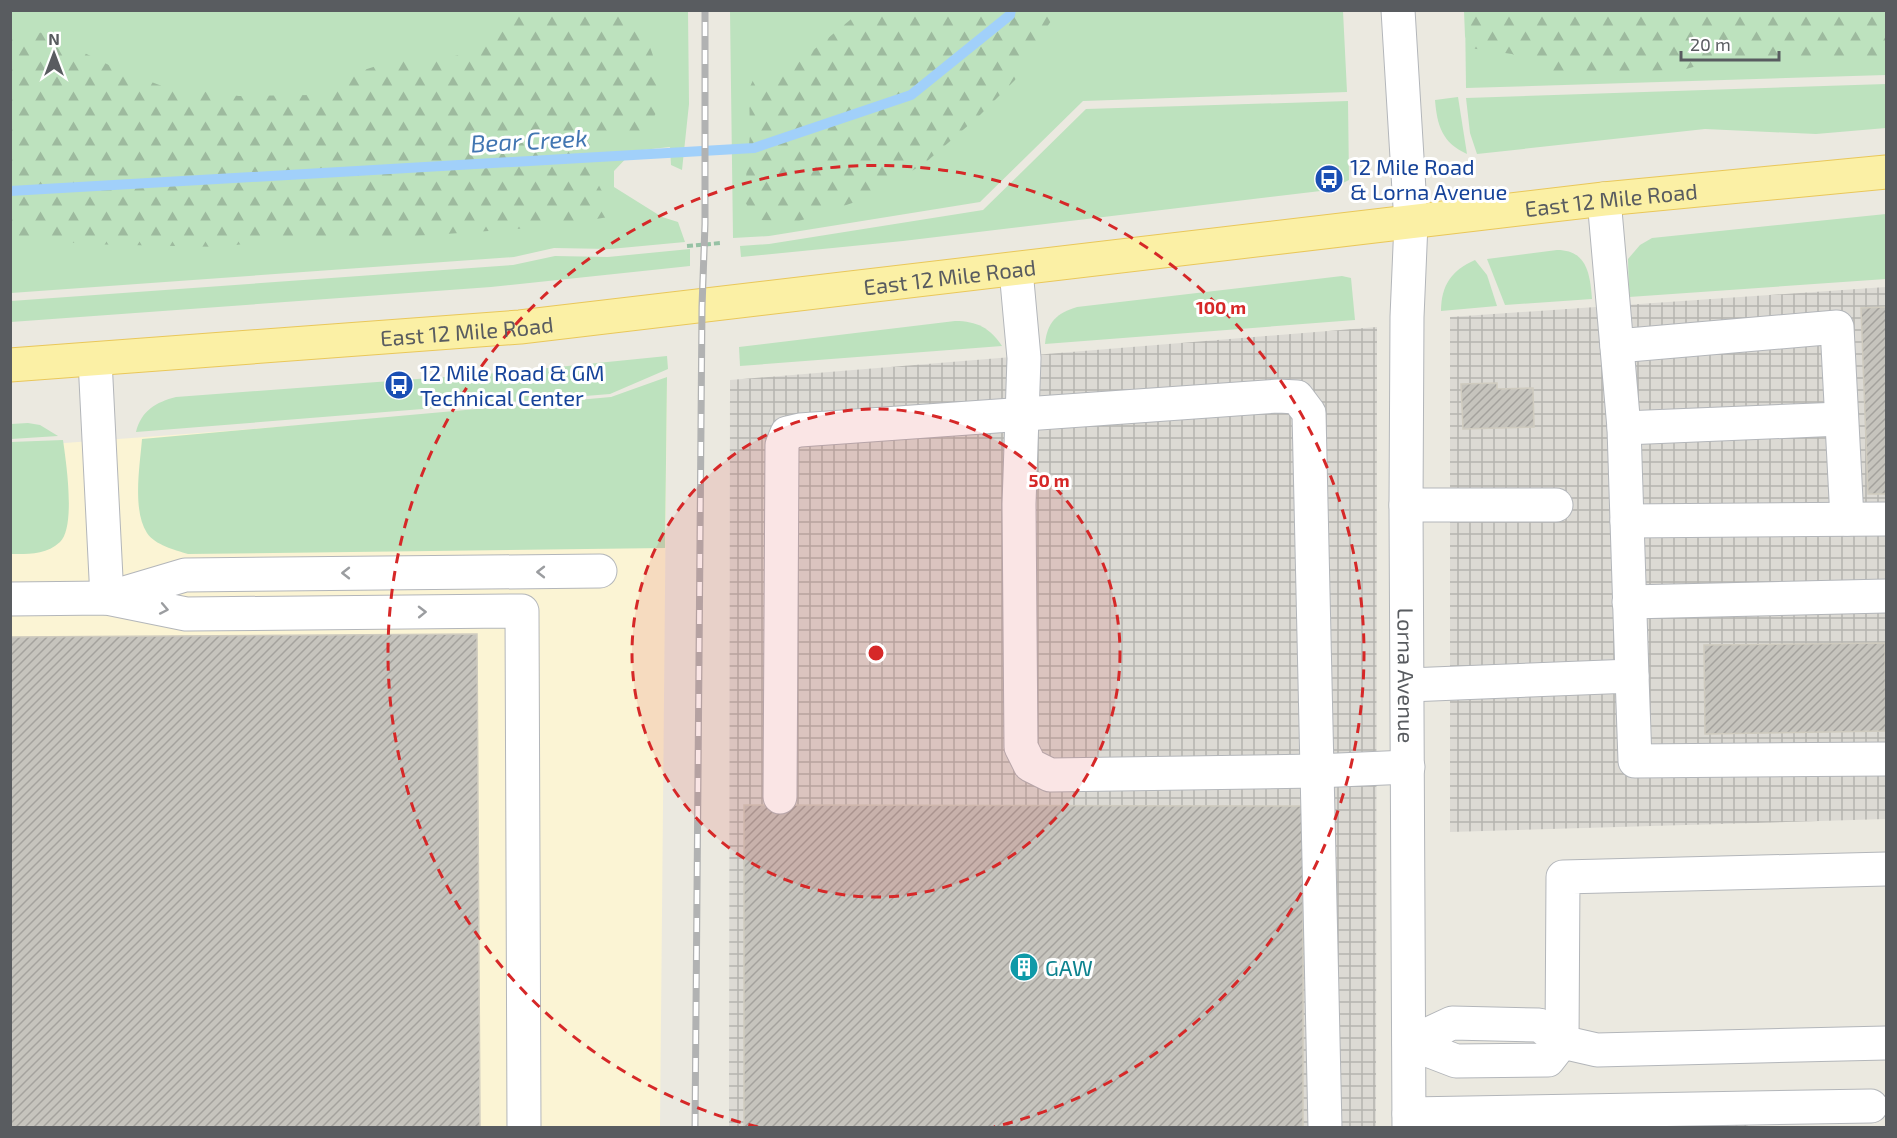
<svg xmlns="http://www.w3.org/2000/svg" width="1897" height="1138" font-family="'Exo 2',sans-serif">
<defs>
<pattern id="industrial-grid" width="8" height="8" patternUnits="userSpaceOnUse" patternTransform="scale(1.5)"><rect width="8" height="8" fill="#dcdad4"/><path d="M0 4h8M4 0v8" fill="none" stroke="#b5b4af"/></pattern>
<pattern id="forest-firs" width="22" height="20" patternUnits="userSpaceOnUse" patternTransform="scale(1.5)"><rect width="22" height="20" fill="#bde2be"/><path d="M5 1l3.5 6h-7zM16 11l3.5 6h-7z" fill="#9dba9e"/></pattern>
<pattern id="building-hatch" width="6" height="6" patternUnits="userSpaceOnUse" patternTransform="scale(1.5)"><rect width="6" height="6" fill="#c6c4bd"/><path d="M-1 1l2-2M0 6l6-6M5 7l2-2" fill="none" stroke="#a4a29d"/></pattern>
</defs>
<rect width="100%" height="100%" fill="#ebe9e0"/>
<polygon fill="#fbf4d4" points="667,377 660,1127 11,1128 11,447 612,402"/>
<g fill="url(#industrial-grid)">
<polygon points="1886,287 1886,819 1450,832 1450,317"/>
<polygon points="1377,327 1376,1127 729,1128 730,380"/>
</g>
<g fill="#bde2be">
<polygon points="11,11 688,11 689,104 682,170 671,165 670,147 633,151 614,171 614,187 662,217 678,222 685,242 610,249 554,248 514,257 11,293"/>
<polygon points="730,11 1343,11 1347,92 1083,101 980,202 769,236 733,238"/>
<polygon points="1465,11 1886,11 1886,75 1466,88"/>
<polygon points="1886,84 1886,128 1816,134 1705,129 1477,154 1470,133 1466,98"/>
<path d="M1458,97L1467,154C1442,143 1437,125 1435,100Z"/>
<polygon points="1348,101 1349,180 1329,190 903,241 741,257 740,246 769,244 983,210 1086,109"/>
<polygon points="1886,214 1886,279 1629,297 1628,259 1640,245 1652,238"/>
<polygon points="690,249 690,266 491,287 11,322 11,301 513,265 555,256 608,257"/>
<path d="M1557,250C1587,250 1590,274 1592,299L1505,305L1487,259Z"/>
<path d="M1475,260L1487,275L1497,306L1441,311C1441,285 1452,270 1475,260Z"/>
<path d="M1342,276L1351,278L1355,320L1045,344C1047,322 1057,313 1077,307Z"/>
<path d="M955,321C977,321 990,328 1002,346L740,366L739,347Z"/>
<path d="M667,356L668,369L610,394L136,432C141,411 156,402 176,397L497,373Z"/>
<path d="M667,377L665,548L188,554C175,550 155,545 147,533C132,510 140,465 142,439L611,397Z"/>
<polygon points="28,423 40,425 58,436 11,439 11,424"/>
<path d="M63,440C66,461 76,527 60,542C46,555 28,554 11,554V442Z"/>
</g>
<g fill="url(#forest-firs)">
<path d="M517,10L626,11C651,32 674,98 648,126C637,137 621,136 608,136C579,171 600,181 615,216L545,227L387,238L269,240L223,247L81,244L39,237L11,240V30L44,33L117,69L162,86L239,96L312,95L367,69L392,61L438,60L463,54L487,43L507,28Z"/>
<polygon points="861,11 1058,11 1033,47 1015,80 979,116 925,163 869,197 821,214 799,221 754,220 744,199 750,134 749,89 754,78 783,75"/>
<polygon points="1464,11 1886,11 1886,60 1733,56 1686,69 1566,76 1543,69 1512,54 1470,48 1465,36"/>
</g>
<g fill="none" stroke-linecap="round" stroke-linejoin="round">
<polyline stroke="#a1d0fa" stroke-width="10" points="10,191 754,148 911,95 1010,15 1011,10"/>
</g>
<g fill="url(#building-hatch)" stroke="#cfcbbf" stroke-width="1.5">
<polygon points="1886,307 1886,494 1868,494 1861,308"/>
<polygon points="1497,383 1497,389 1533,388 1534,427 1463,429 1461,384"/>
<polygon points="477,634 480,1128 10,1128 10,637"/>
<polygon points="1885,643 1886,731 1705,734 1704,645"/>
<polygon points="744,805 1303,806 1303,1128 744,1128"/>
<polygon points="1747,1123 1747,1128 1526,1128"/>
</g>
<g fill="none" stroke-linecap="round" stroke-linejoin="round">
<g stroke="#b3b6ba" stroke-width="35">
<g id="minor">
<path id="s1" d="M1398,10L1411,223L1407,317L1406,505L1409,1128"/>
<polyline points="1604,199 1624,428 1627,521 1886,519"/>
<polyline points="1016,270 1024,358 1019,504 1021,747 1030,765 1050,775 1316,771 1408,767"/>
<polyline points="1617,346 1837,327 1847,519"/>
<polyline points="95,360 107,598"/>
<polyline points="1624,428 1841,419"/>
<polyline points="1406,505 1556,505"/>
<polyline points="1627,521 1632,676"/>
<polyline points="111,597 185,575 600,571"/>
<polyline points="10,599 107,598 186,614 522,611 524,1128"/>
<polyline points="1629,602 1886,596"/>
<polyline points="1408,685 1632,676 1635,761 1886,759"/>
<polyline points="780,797 782,445 787,433 800,430 1278,396 1297,397 1309,413 1325,1128"/>
<polyline points="1886,869 1563,877 1562,1042 1597,1050 1886,1043"/>
<polygon points="1452,1023 1539,1025 1562,1042 1548,1060 1456,1061 1409,1043"/>
<polyline points="1409,1114 1871,1106"/>
</g>
</g>
<g stroke="#e9c75a" stroke-width="35">
<g id="major">
<path id="s2" d="M10,365L520,327L1604,199L1886,172"/>
</g>
</g>
<polyline stroke="#97c2a5" stroke-width="4" stroke-dasharray="6 3" stroke-linecap="butt" points="687,246 721,243"/>
<use href="#minor" stroke="#fff" stroke-width="33"/>
<use href="#major" stroke="#fbf0a5" stroke-width="33"/>
<g stroke="#b1b2b2" stroke-width="7">
<polyline id="rail" points="695,1128 702,307 705,224 705,10"/>
</g>
<use href="#rail" stroke="#fff" stroke-width="4.5" stroke-dasharray="14" stroke-linecap="butt"/>
</g>
<defs><path id="oneway-chevron" d="M-2-3.5L2.5 0L-2 3.5" fill="none" stroke-width="1.6" stroke-linecap="round" stroke-linejoin="round" transform="scale(1.5)"/></defs>
<g stroke="#9b9da0">
<use href="#oneway-chevron" transform="translate(541 572) rotate(180)"/>
<use href="#oneway-chevron" transform="translate(346 573) rotate(180)"/>
<use href="#oneway-chevron" transform="translate(164 609) rotate(11)"/>
<use href="#oneway-chevron" transform="translate(422 612) rotate(-1)"/>
</g>
<circle cx="876" cy="653" r="244" fill="#d62828" fill-opacity=".12"/>
<g fill="none" stroke="#d62828" stroke-width="3" stroke-dasharray="10 8">
<circle cx="876" cy="653" r="244"/>
<path d="M758 1127A488 488 0 1 1 994 1127"/>
</g>
<defs>
<g id="bus-disc" transform="scale(1.5)"><circle r="9.5" fill="#1a4fb4" stroke="#fff"/><path d="M-5-6H5V4H4V6H2V4H-2V6H-4V4H-5ZM-3.5-4V0h7V-4ZM-3.5 1.2v1.5H-2V1.2ZM2 1.2v1.5H3.5V1.2Z" fill="#fff"/></g>
<g id="building-disc" transform="scale(1.5)"><circle r="9.5" fill="#0f9aa8" stroke="#fff"/><path d="M-4-6H4V6H1V3H-1V6H-4ZM-2.5-4.3h1.7v1.8h-1.7ZM.8-4.3h1.7v1.8H.8ZM-2.5-1h1.7V.8h-1.7ZM.8-1h1.7V.8H.8Z" fill="#fff"/></g>
</defs>
<g fill-rule="evenodd">
<use href="#bus-disc" x="1329" y="179"/>
<use href="#bus-disc" x="399" y="385"/>
<use href="#building-disc" x="1024" y="967"/>
</g>
<g text-anchor="middle" dominant-baseline="central" stroke-width="6" stroke-linejoin="round" paint-order="stroke">
<g font-size="22" fill="#164399" stroke="#fff" text-anchor="start">
<text x="1350" y="166">12 Mile Road<tspan x="1350" dy="25">&amp; Lorna Avenue</tspan></text>
<text x="420" y="372">12 Mile Road &amp; GM<tspan x="420" dy="25">Technical Center</tspan></text>
</g>
<g font-size="22" fill="#595c60" stroke="#fff">
<text stroke="none"><textPath href="#s2" startOffset="1610">East 12 Mile Road</textPath></text>
<text stroke="none"><textPath href="#s2" startOffset="944">East 12 Mile Road</textPath></text>
<text stroke="none"><textPath href="#s2" startOffset="458">East 12 Mile Road</textPath></text>
<text stroke="none"><textPath href="#s1" startOffset="666">Lorna Avenue</textPath></text>
</g>
<g font-size="22" fill="#0d838f" stroke="#fff" text-anchor="start">
<text x="1045" y="967">GAW</text>
</g>
<g font-size="24" font-style="italic" fill="#4276b2" stroke="#fff">
<text transform="translate(529 140) rotate(-3)">Bear Creek</text>
</g>
</g>
<circle cx="876" cy="653" r="9" fill="#d62828" stroke="#fff" stroke-width="3"/>
<g font-size="18" text-anchor="middle" font-weight="bold" fill="#d62828" stroke="#fff" stroke-width="6" stroke-linejoin="round" paint-order="stroke">
<text x="1221" y="314">100 m</text>
<text x="1049" y="487">50 m</text>
</g>
<rect width="1897" height="1138" fill="none" stroke="#595c60" stroke-width="24"/>
<g transform="translate(54 54)" stroke="#ffffff" stroke-width="4.5" paint-order="stroke">
<path d="M0-4.5L10 22L0 15L-10 22Z" fill="#595c60"/>
<text y="-9" font-size="16" font-weight="bold" text-anchor="middle" fill="#595c60">N</text>
</g>
<path d="M1681 51v9h98v-9" fill="none" stroke="#595c60" stroke-width="3"/>
<text x="1690" y="51" font-size="18" fill="#595c60" stroke="#ffffff" stroke-width="4.5" paint-order="stroke">20 m</text>
</svg>
